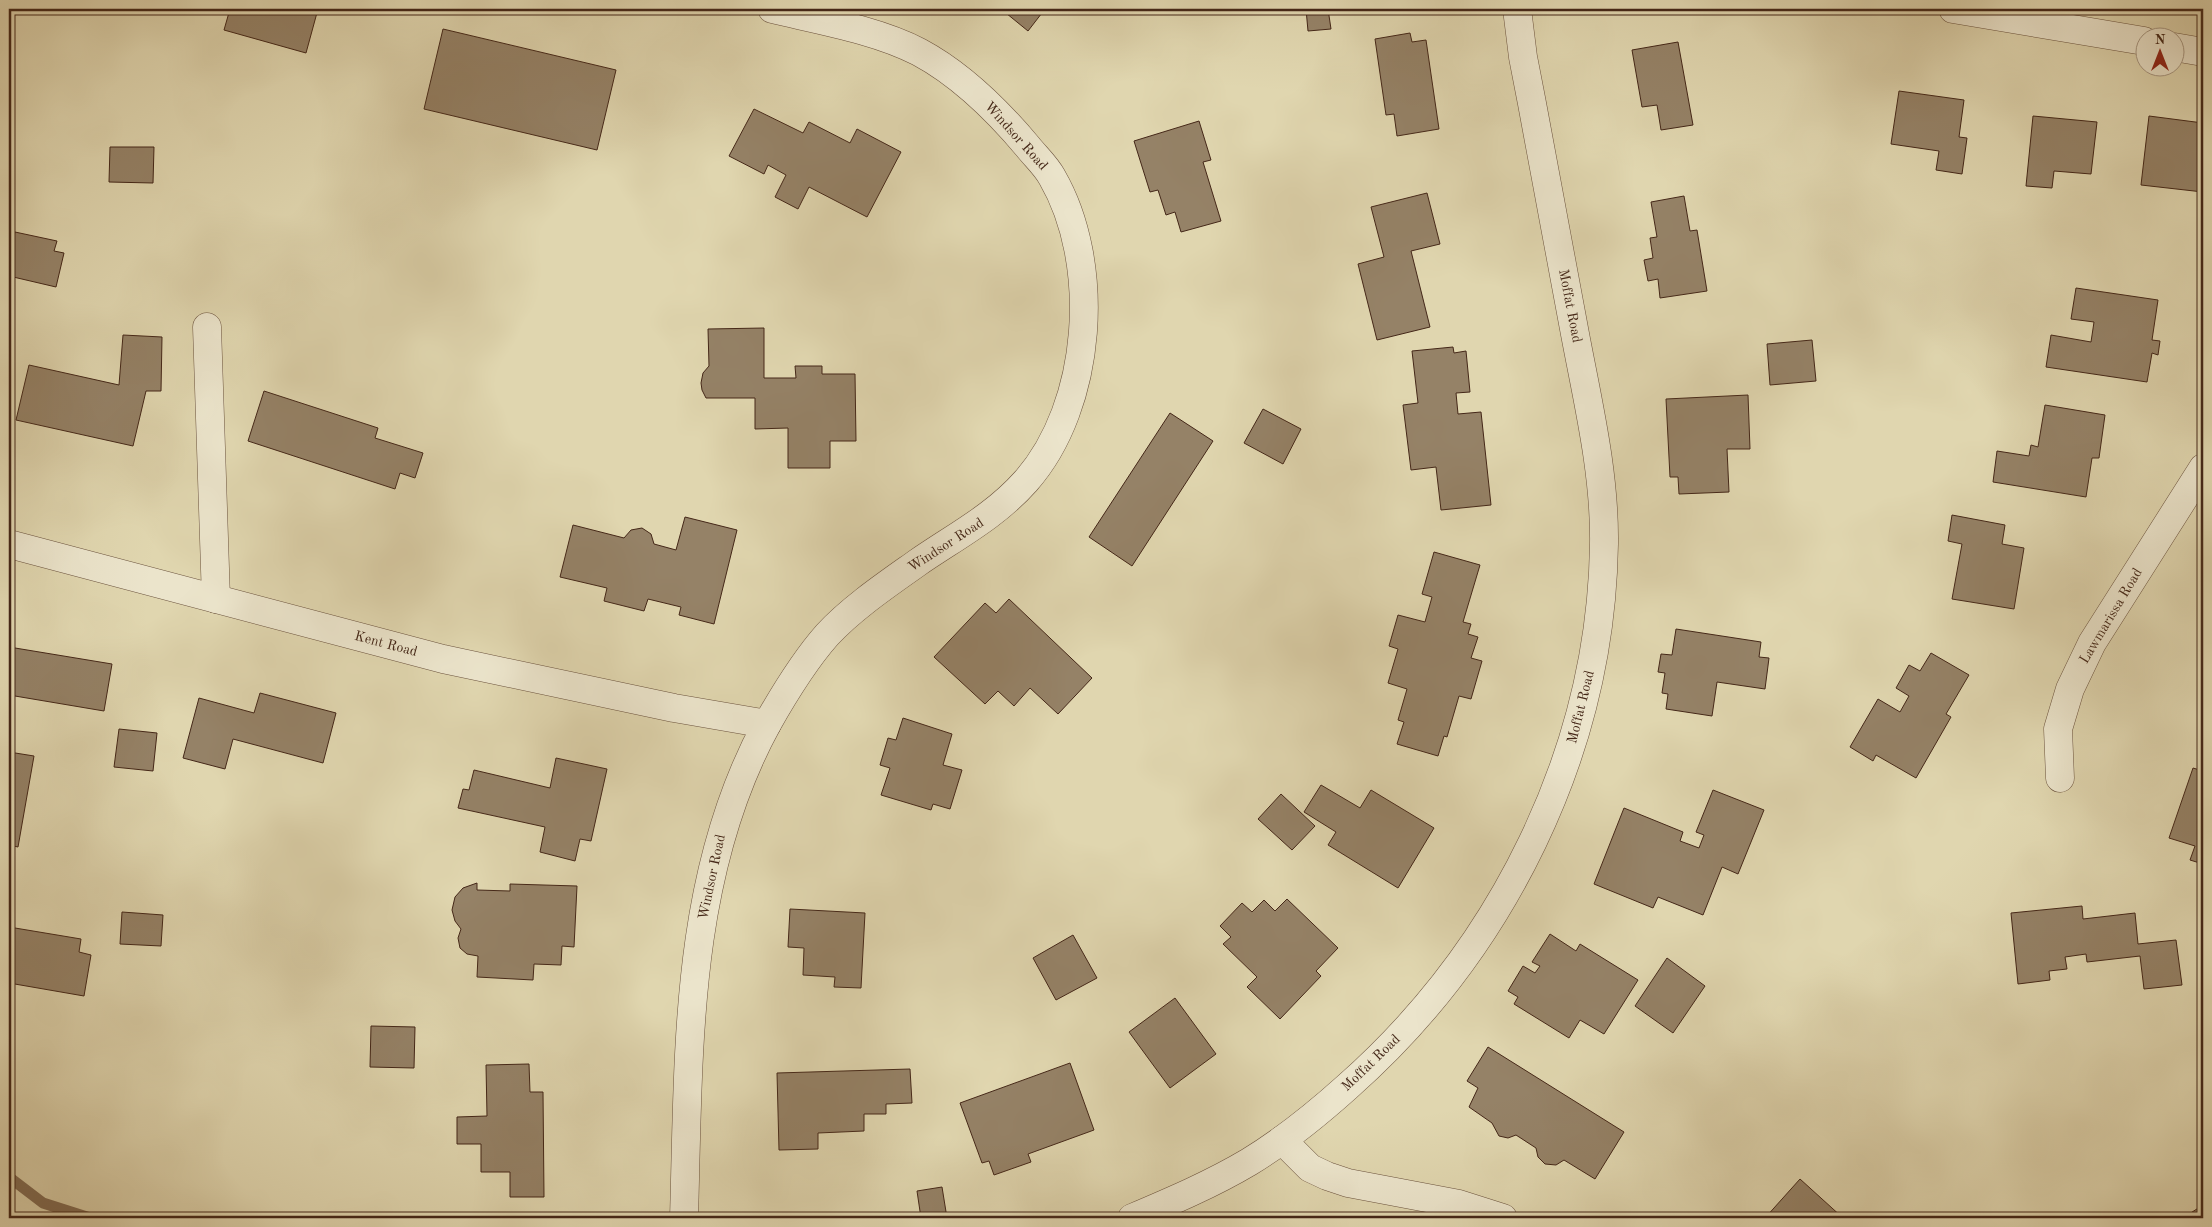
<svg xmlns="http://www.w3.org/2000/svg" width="2212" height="1227" font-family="'Old Standard TT',serif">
<rect width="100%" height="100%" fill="#e0d6af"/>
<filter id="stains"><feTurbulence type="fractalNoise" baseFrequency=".004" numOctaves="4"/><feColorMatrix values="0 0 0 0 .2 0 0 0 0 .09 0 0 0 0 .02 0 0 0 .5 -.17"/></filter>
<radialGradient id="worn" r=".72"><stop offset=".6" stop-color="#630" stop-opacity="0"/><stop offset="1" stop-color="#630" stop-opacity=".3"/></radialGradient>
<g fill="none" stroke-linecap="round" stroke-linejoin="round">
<polyline stroke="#826c54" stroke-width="11" points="9,1177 43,1203 90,1218"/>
</g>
<g fill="#958267" stroke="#442718">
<polygon points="230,9 318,9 306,53 224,30"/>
<polygon points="1001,9 1045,9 1028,31"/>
<polygon points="1306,9 1328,9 1331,29 1308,31"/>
<polygon points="443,29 616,70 597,150 424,109"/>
<polygon points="1410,33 1412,42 1426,40 1439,129 1397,136 1394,114 1386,115 1375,39"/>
<polygon points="1678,42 1693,125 1661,130 1657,105 1642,107 1632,50"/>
<polygon points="1899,91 1964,100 1959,137 1967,138 1962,174 1936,170 1939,151 1891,144"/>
<polygon points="754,109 803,133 809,122 850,143 857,129 901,152 867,217 809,187 798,209 775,197 786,175 768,165 764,174 729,156"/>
<polygon points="2033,116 2097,122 2091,174 2054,171 2052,188 2026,186"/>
<polygon points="2149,116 2203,123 2203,192 2141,185"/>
<polygon points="1199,121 1211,160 1203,162 1221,221 1181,232 1175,212 1166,215 1158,190 1150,192 1134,141"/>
<polygon points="110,147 154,147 153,183 109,182"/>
<polygon points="1427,193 1440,244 1411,251 1430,327 1377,340 1358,264 1384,257 1371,207"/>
<polygon points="1684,196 1690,231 1697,230 1707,291 1660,298 1658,279 1648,281 1644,260 1653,258 1650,238 1657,237 1651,202"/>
<polygon points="15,232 57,241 54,251 64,253 56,287 9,276 9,257"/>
<polygon points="2076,288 2158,300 2152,340 2160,341 2158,355 2152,353 2147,382 2046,367 2051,335 2091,342 2094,322 2071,319"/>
<polygon points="764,328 764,378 796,378 795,366 822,366 822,374 855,374 856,441 830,441 830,468 788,468 788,428 755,429 755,398 706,398 702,390 701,383 703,373 709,366 708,329"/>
<polygon points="123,335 162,337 161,391 146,391 133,446 16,420 29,365 119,385"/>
<polygon points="1812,340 1816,381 1770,385 1767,344"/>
<polygon points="1453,347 1454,353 1466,351 1470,392 1456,393 1458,414 1481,412 1491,505 1441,510 1436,467 1411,470 1403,405 1418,403 1412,351"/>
<polygon points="264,391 378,428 375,438 423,453 415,478 400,473 395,489 248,441"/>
<polygon points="1748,395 1750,449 1727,449 1729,492 1679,494 1678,477 1670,477 1666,399"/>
<polygon points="2045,405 2105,415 2099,458 2092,458 2086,497 1993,482 1997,451 2029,456 2031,445 2038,447"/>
<polygon points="1263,409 1301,429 1283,464 1244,443"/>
<polygon points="1170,413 1213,441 1132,566 1089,537"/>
<polygon points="1952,515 2005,525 2002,544 2024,548 2014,609 1952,599 1962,544 1948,541"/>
<polygon points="685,517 737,530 714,624 679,615 681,607 648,599 644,611 604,601 607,588 560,577 573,525 624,538 631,530 642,528 651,534 654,544 676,550"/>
<polygon points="1434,552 1480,565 1463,622 1471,624 1468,634 1478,637 1471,658 1482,661 1471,699 1459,696 1447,737 1444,736 1438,756 1397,744 1404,722 1398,720 1407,689 1388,683 1398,649 1389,646 1398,615 1425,622 1432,597 1422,594"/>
<polygon points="1009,599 1092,678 1058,714 1030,688 1014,706 998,691 985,704 934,657 985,603 996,613"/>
<polygon points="1676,629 1761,642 1759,657 1769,658 1765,689 1717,682 1712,716 1666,709 1668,694 1662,693 1665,673 1658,672 1661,654 1672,655"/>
<polygon points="9,647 112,664 104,711 9,695"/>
<polygon points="1931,653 1969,675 1946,714 1951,717 1916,778 1876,755 1873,761 1850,747 1878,699 1900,712 1909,696 1896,688 1909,665 1920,671"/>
<polygon points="260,693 336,713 323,763 233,739 225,769 183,758 199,698 254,713"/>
<polygon points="903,718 952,734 943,765 962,770 950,809 933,804 931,810 881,795 890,768 880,765 888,738 896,740"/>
<polygon points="119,729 157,733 153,771 114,767"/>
<polygon points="9,752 34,756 18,847 9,845"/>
<polygon points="556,758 607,769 591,841 580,839 575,861 540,852 545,827 458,808 463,789 469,790 474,770 550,788"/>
<polygon points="2193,768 2203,771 2203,864 2190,860 2195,846 2169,838"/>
<polygon points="1321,785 1360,808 1371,790 1434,828 1398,888 1328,845 1336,832 1304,812"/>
<polygon points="1713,790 1764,810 1738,874 1722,867 1703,915 1658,897 1653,908 1594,884 1624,808 1683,832 1680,841 1699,848 1704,835 1696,832"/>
<polygon points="1281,794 1315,826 1292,850 1258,819"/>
<polygon points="477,883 477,890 510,891 510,884 577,886 574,947 562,946 561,965 534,964 533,980 477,977 478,956 467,954 460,948 458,938 461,929 455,921 452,910 455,897 463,888"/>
<polygon points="1287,899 1338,948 1316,971 1321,976 1280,1019 1247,987 1257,977 1223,944 1231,937 1220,926 1242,903 1252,912 1264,900 1275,911"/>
<polygon points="2082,906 2083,919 2135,913 2138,944 2176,940 2182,985 2144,989 2140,956 2087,962 2086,954 2065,957 2067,969 2049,971 2050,980 2018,984 2011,913"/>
<polygon points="790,909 865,913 861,988 834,987 835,977 803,975 804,948 788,947"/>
<polygon points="122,912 163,915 161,946 120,944"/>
<polygon points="9,927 81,939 79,952 91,955 84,996 9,983"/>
<polygon points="1550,934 1576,951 1580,944 1638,980 1604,1034 1580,1020 1569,1038 1514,1004 1518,997 1508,991 1523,966 1535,973 1540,966 1532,962"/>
<polygon points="1073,935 1097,978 1056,1000 1033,958"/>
<polygon points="1667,958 1705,986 1673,1033 1635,1006"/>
<polygon points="1175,998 1216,1054 1170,1088 1129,1032"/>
<polygon points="371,1026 415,1027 414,1068 370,1067"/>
<polygon points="1488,1047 1624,1132 1595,1179 1564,1160 1556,1165 1545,1164 1538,1157 1536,1148 1516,1135 1508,1138 1499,1136 1492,1123 1469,1107 1478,1088 1467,1081"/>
<polygon points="1070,1063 1094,1130 1028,1154 1031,1162 994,1175 989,1161 982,1163 960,1103"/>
<polygon points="529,1064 530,1092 543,1092 544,1197 510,1197 510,1172 481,1172 481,1144 457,1144 457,1117 487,1116 486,1065"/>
<polygon points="910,1069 912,1103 886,1104 886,1114 864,1114 864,1131 818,1133 818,1149 779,1150 777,1073"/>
<polygon points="1800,1179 1843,1218 1765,1218"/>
<polygon points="942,1187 947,1218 921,1218 917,1191"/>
<polygon points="2203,1205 2203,1218 2187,1218 2186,1216"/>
<polygon points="1893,1217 1893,1218 1853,1218"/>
</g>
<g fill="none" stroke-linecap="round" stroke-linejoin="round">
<g stroke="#6b533e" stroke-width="29">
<g id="minor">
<polyline points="1953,9 2144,41"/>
<polyline points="2174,47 2203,52"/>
<polyline points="207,327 216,599"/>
<polyline points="9,544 443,659 674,708 767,724"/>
<polyline points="2060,778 2058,729 2070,689 2092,643 2203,468"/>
<polyline points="1282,1140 1310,1168 1327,1176 1348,1183 1459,1204 1503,1218"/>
<path d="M684,1218C689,1050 684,876 767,724C784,694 804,661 827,635C852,608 886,585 917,563C956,536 994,517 1026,481C1093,405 1102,263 1052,177C1046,166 1036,157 1028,147C997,110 962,75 919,52C877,30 818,20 772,9"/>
<path d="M1132,1218C1172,1201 1212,1184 1249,1162C1285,1140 1317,1114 1347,1087C1502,950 1601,752 1604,544C1605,473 1588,403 1575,334C1558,241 1541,149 1523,57L1517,9"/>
</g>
</g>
<use href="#minor" stroke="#ebe4cb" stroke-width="28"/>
</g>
<g text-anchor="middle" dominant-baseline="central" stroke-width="4.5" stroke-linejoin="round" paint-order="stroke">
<g font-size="14" fill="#442718" stroke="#ebe4cb">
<text transform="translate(1016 136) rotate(48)">Windsor Road</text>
<text transform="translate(1570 306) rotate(79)">Moffat Road</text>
<text transform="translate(946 545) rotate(-33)">Windsor Road</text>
<text transform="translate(2111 616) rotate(-59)">Lawmarissa Road</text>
<text transform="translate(386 644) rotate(15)">Kent Road</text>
<text transform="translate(1581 707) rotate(-76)">Moffat Road</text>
<text transform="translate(712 877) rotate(-78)">Windsor Road</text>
<text transform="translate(1371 1063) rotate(-44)">Moffat Road</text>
</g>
</g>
<rect width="2212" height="1227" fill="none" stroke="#e0d6af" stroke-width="30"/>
<rect x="10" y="10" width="2192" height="1207" fill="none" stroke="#442718" stroke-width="2.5"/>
<rect x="15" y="15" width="2182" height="1197" fill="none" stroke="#442718"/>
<g transform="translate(2160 52)"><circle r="24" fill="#ebe4cb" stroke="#a89883"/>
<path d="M0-4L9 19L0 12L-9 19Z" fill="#8f2418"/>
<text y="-8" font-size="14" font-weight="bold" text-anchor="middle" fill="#442718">N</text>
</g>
<rect width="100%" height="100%" filter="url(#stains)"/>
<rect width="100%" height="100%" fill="url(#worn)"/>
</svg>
